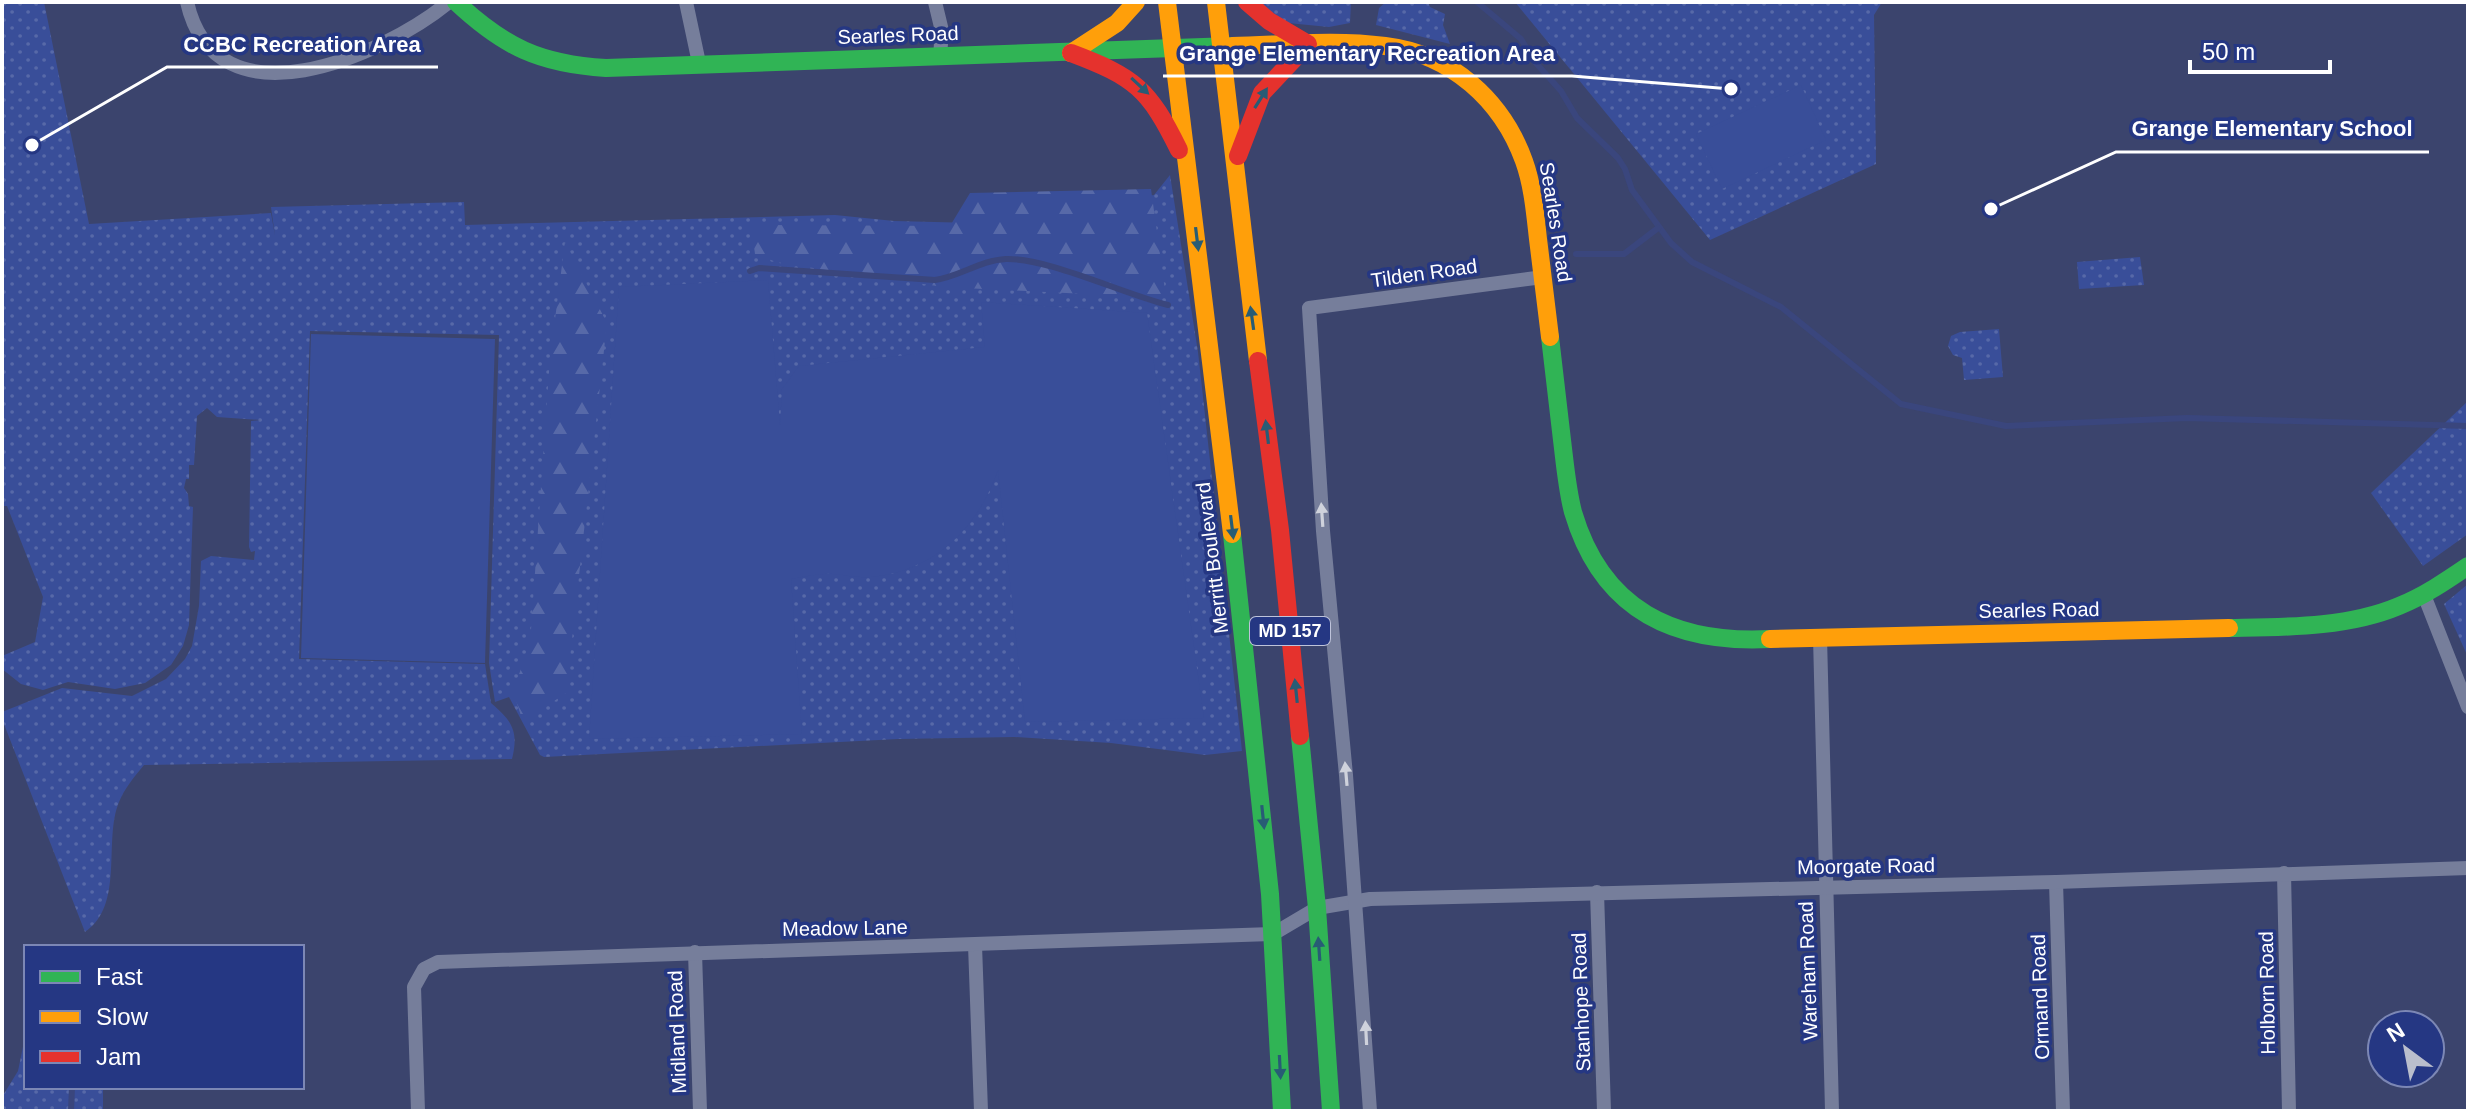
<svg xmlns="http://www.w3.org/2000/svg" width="2470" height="1113" font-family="Arial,sans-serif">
<defs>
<pattern id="grass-dots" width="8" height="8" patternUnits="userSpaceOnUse" patternTransform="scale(2)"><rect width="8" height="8" fill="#394e99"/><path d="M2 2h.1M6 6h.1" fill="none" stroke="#5769a8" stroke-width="1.8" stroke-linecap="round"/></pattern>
<pattern id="forest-firs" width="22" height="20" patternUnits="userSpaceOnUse" patternTransform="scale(2)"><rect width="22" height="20" fill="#394e99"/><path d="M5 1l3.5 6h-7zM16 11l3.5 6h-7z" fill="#5769a8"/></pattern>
</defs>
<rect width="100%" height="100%" fill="#3b446d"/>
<g fill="url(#grass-dots)">
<path d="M2,2H44L89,224L271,213L275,236L271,207L464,202L465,225L835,215L894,221L974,223L1154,195L1170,175L1198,352L1242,751L1205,755L1111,743L1014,737L898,739L544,757L540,755L509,697L495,702L489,663L499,335L310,331L299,659L485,664L491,703C512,721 519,731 512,759L144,765C135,776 124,789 119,802C103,840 125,905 85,932L2,719V712L62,688L132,696L166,679L185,659L192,646L199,606L201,561L211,556L254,560L255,551L251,552L249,547L251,421L261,420L217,417L207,408L197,416L194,465H189V479H186L184,488L188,494L189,506L193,507L189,625L183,646L171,665L145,683L115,689L68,682L43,690L21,684L2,669V656L35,642L43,597L7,506H2Z"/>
<polygon points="1256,2 1351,2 1350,23 1329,27 1288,23"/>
<polygon points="1386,2 1428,2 1430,7 1445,14 1443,25 1450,44 1376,25 1379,8"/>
<polygon points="1515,2 1882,2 1874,15 1876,164 1710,240"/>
<polygon points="2140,257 2144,285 2079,289 2077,262"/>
<polygon points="1999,329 2003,377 1964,380 1962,358 1953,355 1948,346 1951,336 1960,332"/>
<polygon points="2468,401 2468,534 2423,566 2371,493"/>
<polygon points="2468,584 2468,657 2444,604"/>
<polygon points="26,1032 26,1087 103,1087 103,1111 2,1111 2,1097 18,1071"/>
</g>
<g fill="url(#forest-firs)">
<polygon points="1151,189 1166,298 944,287 779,263 755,254 751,225 950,226 970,193"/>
<polygon points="565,242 607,323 566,693 523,722 513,691 530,644 550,358"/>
</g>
<g fill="#394e99">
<polygon points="1801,85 1826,140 1722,189 1696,134"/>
<path d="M768,280L780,425L782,389L799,366L985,347L981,302L1147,313L1204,718L1025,722L998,470C978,528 934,572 870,577C857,578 846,575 833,574C820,573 804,577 791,579L802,734L589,739L619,287Z"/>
<polygon points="311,334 495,339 485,663 301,658"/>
</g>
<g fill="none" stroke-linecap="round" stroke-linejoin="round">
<g stroke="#3a467d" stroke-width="6">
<polyline points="1477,2 1521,39 1535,62 1561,91 1577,118 1618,158 1625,169 1632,190 1671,243 1692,262 1781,307 1901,404 2006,426 2187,418 2468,426"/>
<polyline points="1576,254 1624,254 1658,228"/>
<path d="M750,271L759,268L935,280C959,277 981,260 1006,259C1049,258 1123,294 1168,305"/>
<polyline points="71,1111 72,1087"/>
</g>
<g stroke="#767e9b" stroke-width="14">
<path d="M187,2C216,130 383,56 449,2"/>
<polyline points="686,2 699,63"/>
<polyline points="935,2 942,31 940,56"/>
<polyline points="2424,595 2468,707"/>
<polyline points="1820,637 1832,1111"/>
<polyline points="2284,873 2289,1111"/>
<polyline points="2056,882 2063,1111"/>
<polyline points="1597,892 1604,1111"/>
<polyline points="975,945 981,1111"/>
<polyline points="695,952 700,1111"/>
<polyline points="418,1111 414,987 424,969 438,962 1273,934 1317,908 1370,899 2056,882 2468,868"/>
<polyline points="1370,1111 1346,775 1323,531 1309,308 1543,277"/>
</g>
<g stroke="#30b455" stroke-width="18">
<path d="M456,2C504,47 540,64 606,68L1232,46"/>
<path d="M1550,337C1554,371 1558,405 1562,440C1565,464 1567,489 1573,512C1602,610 1674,644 1770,639"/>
<polyline points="1232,534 1270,894 1282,1111"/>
<path d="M2229,628C2284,627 2347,628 2399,606C2424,596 2446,581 2468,566"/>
<polyline points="1300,736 1317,908 1331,1111"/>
</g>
<g stroke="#ff9f0a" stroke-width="18">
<polyline points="1167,2 1232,534"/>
<polyline points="1216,2 1258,361"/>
<path d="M1232,46C1282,45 1335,39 1385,46C1451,54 1502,100 1524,161C1533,186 1535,213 1538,239C1542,272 1546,304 1550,337"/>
<polyline points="1071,53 1117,23 1136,2"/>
<polyline points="1770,639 2229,628"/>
</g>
<g stroke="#e5322d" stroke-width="18">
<path d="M1071,53C1135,77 1149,89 1179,150"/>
<polyline points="1238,156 1262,93 1308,44 1269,21 1247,2"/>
<polyline points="1258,361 1280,530 1300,736"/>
</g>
</g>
<defs><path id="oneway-solid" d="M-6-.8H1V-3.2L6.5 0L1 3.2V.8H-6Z" transform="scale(2)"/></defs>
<g fill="#285c75">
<use href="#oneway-solid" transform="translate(1140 86) rotate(43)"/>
<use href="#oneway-solid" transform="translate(1261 98) rotate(-58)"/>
<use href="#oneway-solid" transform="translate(1197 239) rotate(83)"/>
<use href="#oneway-solid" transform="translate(1252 318) rotate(-98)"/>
<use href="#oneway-solid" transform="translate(1267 432) rotate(-97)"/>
<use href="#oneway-solid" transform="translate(1232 527) rotate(83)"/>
<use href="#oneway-solid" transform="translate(1296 691) rotate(-96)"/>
<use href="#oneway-solid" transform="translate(1263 817) rotate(84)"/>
<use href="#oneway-solid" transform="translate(1319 949) rotate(-94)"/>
<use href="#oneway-solid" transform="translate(1280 1067) rotate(87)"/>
</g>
<g fill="#cfd2dc">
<use href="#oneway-solid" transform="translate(1322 515) rotate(-94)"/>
<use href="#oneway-solid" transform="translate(1346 774) rotate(-95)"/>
<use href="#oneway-solid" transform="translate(1366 1033) rotate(-93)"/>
</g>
<g text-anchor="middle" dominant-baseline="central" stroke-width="7" stroke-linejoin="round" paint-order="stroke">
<rect fill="#253783" stroke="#bec3da" stroke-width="2" x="1250" y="617" width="80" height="28" rx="6"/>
<g font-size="18" font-weight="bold" fill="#fff">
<text x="1290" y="631">MD 157</text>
</g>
<g font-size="20" fill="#fff" stroke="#253783">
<text transform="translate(898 35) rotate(-2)">Searles Road</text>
<text transform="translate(1556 222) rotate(81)">Searles Road</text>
<text transform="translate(1424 273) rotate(-8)">Tilden Road</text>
<text transform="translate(1212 558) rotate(-97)">Merritt Boulevard</text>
<text transform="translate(2039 610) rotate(-1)">Searles Road</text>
<text transform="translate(1866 866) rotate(-1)">Moorgate Road</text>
<text transform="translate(845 928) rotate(-1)">Meadow Lane</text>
<text transform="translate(1808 971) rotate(-92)">Wareham Road</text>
<text transform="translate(2267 993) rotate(-91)">Holborn Road</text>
<text transform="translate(2040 997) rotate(-92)">Ormand Road</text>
<text transform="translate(1581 1002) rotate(-92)">Stanhope Road</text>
<text transform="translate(677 1032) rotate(-92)">Midland Road</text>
</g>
</g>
<path fill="none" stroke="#fff" stroke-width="3" d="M32 145L167 67H438M1731 89L1572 76H1163M1991 209L2116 152H2429"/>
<g fill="#fff" stroke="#253783" stroke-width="3">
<circle cx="32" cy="145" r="8"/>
<circle cx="1731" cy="89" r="8"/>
<circle cx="1991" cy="209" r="8"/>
</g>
<g font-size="22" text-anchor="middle" font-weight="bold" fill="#fff" stroke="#253783" stroke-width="7" stroke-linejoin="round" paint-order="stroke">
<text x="302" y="52">CCBC Recreation Area</text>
<text x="1367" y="61">Grange Elementary Recreation Area</text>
<text x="2272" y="136">Grange Elementary School</text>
</g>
<rect width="2470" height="1113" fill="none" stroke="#ffffff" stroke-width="8"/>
<rect x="24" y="945" width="280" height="144" fill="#253783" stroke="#7c87b5" stroke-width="2"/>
<rect x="40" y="971" width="40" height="12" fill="#30b455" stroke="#7c87b5" stroke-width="2"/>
<text x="96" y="985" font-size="24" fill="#ffffff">Fast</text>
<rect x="40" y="1011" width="40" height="12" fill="#ff9f0a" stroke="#7c87b5" stroke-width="2"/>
<text x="96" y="1025" font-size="24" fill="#ffffff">Slow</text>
<rect x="40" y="1051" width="40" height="12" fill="#e5322d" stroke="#7c87b5" stroke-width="2"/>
<text x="96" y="1065" font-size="24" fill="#ffffff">Jam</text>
<g transform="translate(2406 1049) rotate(328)"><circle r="38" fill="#253783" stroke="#7c87b5" stroke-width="2"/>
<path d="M0-6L14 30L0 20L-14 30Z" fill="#babecc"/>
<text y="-12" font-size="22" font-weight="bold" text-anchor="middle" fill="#ffffff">N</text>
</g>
<path d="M2190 60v12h140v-12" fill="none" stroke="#ffffff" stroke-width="4"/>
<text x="2202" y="60" font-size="24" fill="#ffffff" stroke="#253783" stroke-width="6" paint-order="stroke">50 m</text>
</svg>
